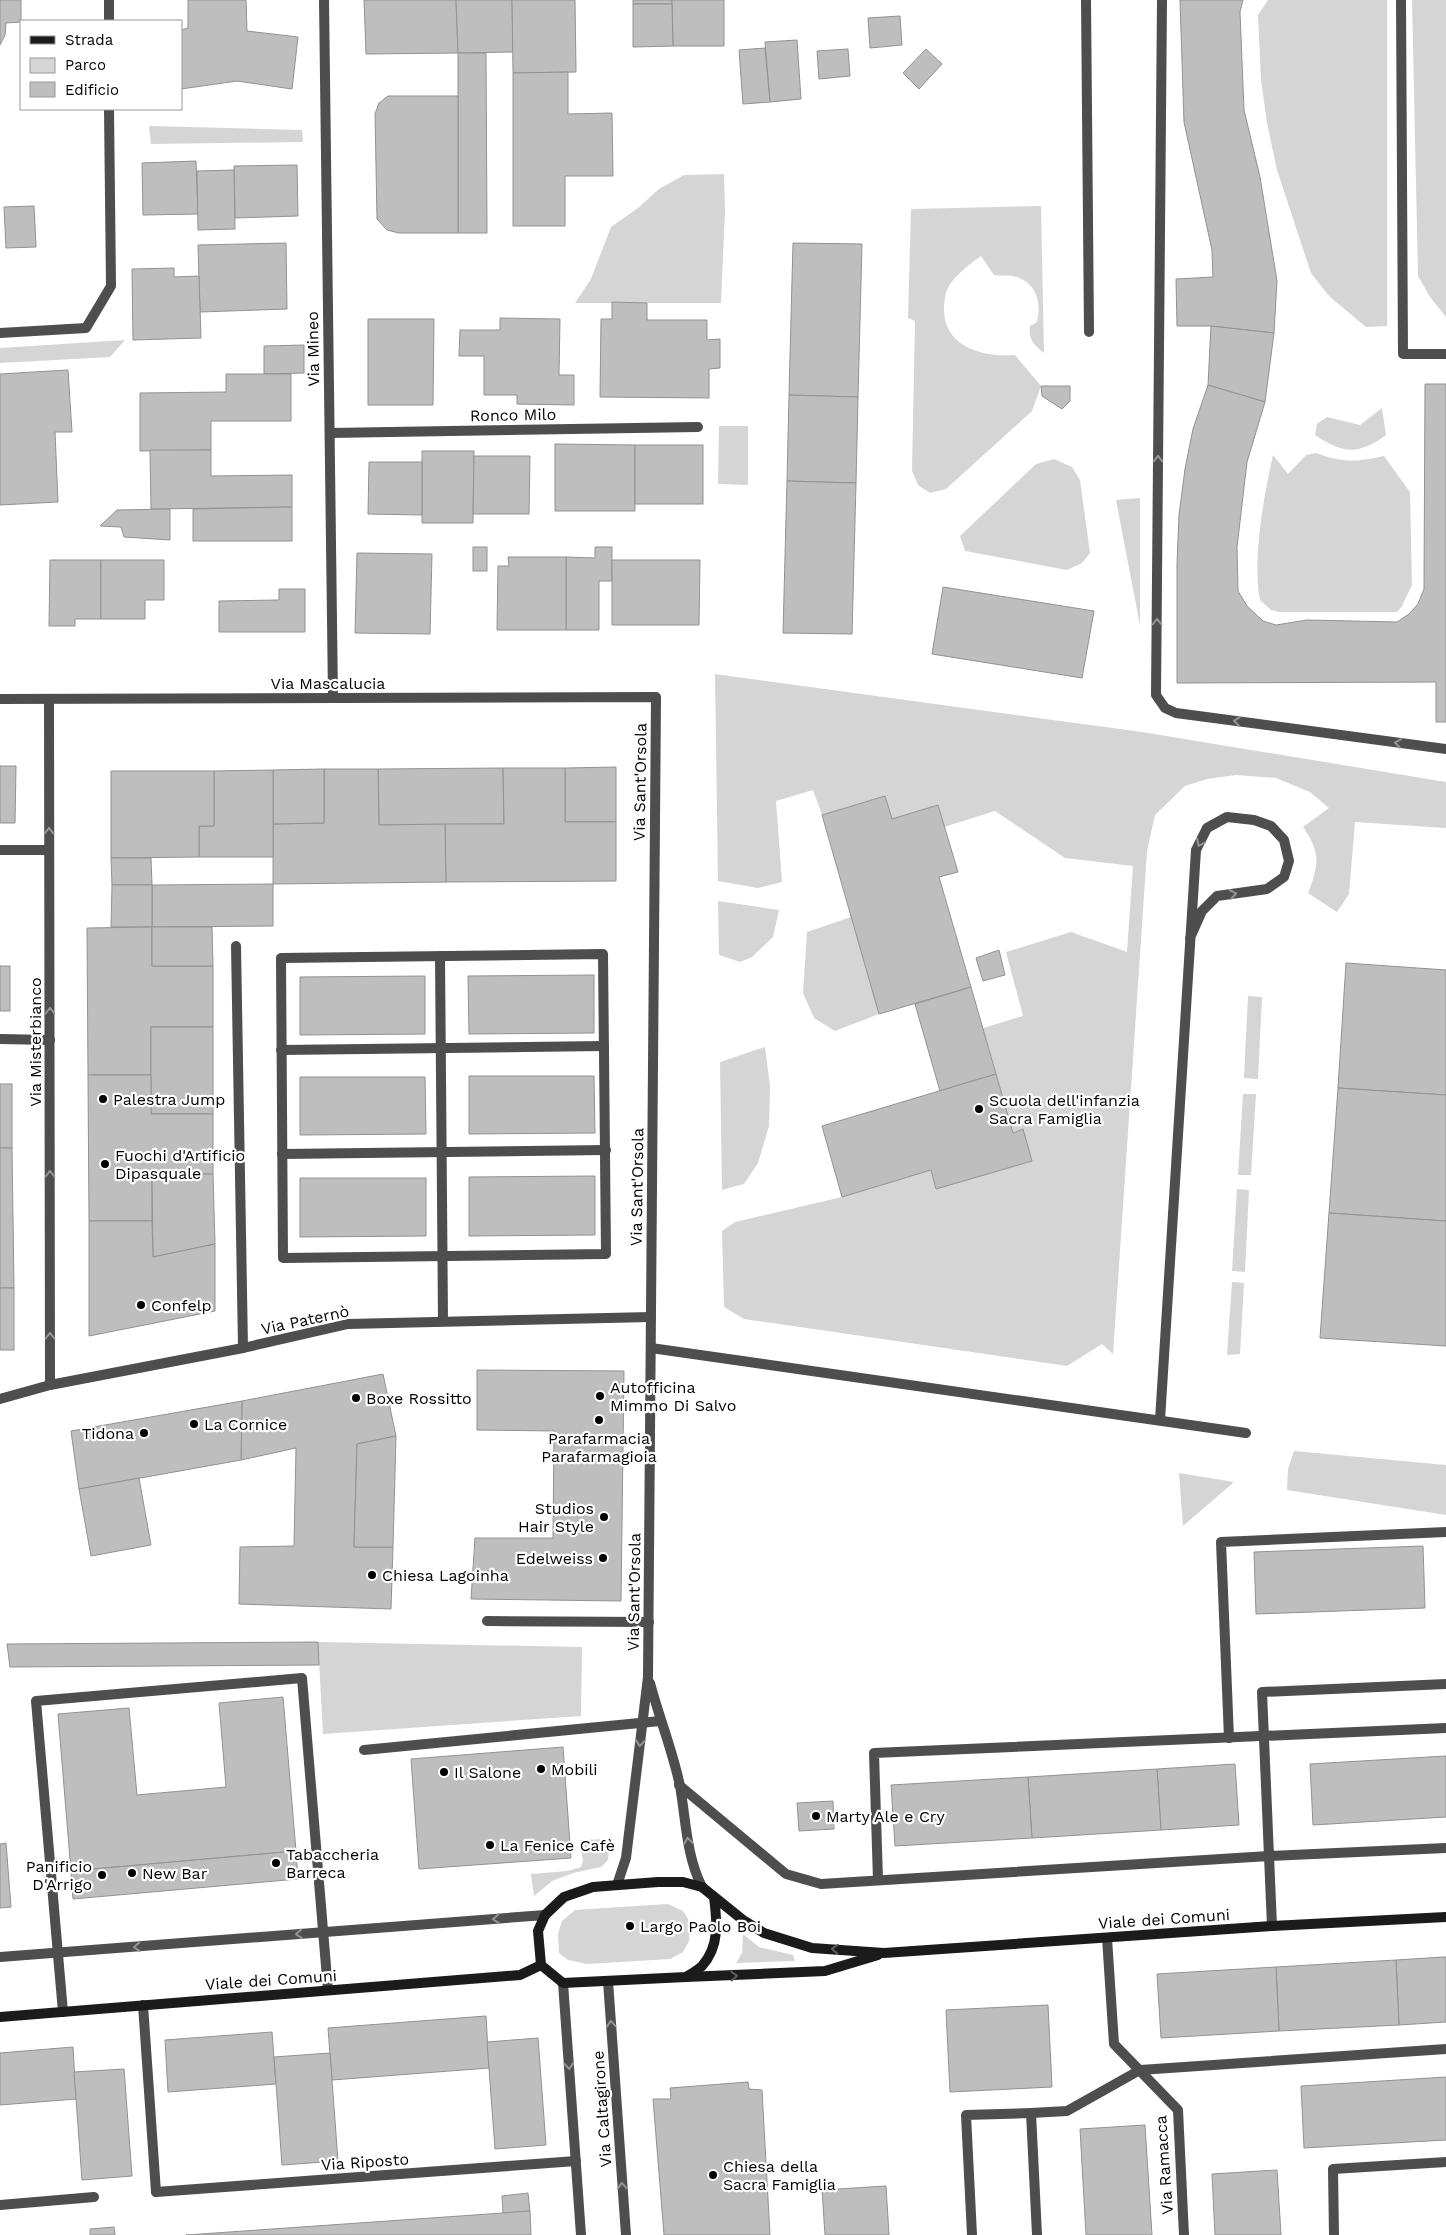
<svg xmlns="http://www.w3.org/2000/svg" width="1446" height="2235" font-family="'Work Sans',sans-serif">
<rect width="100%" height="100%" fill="#fff"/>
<g fill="#d5d5d5">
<polygon points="1268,0 1387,0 1387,326 1366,327 1329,296 1311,273 1277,170 1267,123 1261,80 1258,15"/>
<polygon points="1412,0 1446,0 1446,317 1430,297 1418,276"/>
<polygon points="149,126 302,130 303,142 151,144"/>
<polygon points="724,174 725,211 721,303 575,303 591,279 611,227 638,208 659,189 684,175"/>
<path d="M1041,206L1044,353C1034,345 1028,339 1030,326L1037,322C1042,302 1036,281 1013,276C1007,275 1000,276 994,275L981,256C971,263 958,273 950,284C945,292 944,301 944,310C944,347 984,358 1015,355L1041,386L1032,411L946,489L930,493L918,485L912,471L915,321L908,318L911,209Z"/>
<polygon points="125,340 110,357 0,363 0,348"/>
<path d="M1382,408L1386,435C1359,455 1343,454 1315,435L1317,424L1327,417L1360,425Z"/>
<polygon points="719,426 748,426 748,485 718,484"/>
<path d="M1316,453C1343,463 1357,462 1384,456L1410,492L1412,585L1402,606L1397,612H1279L1271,610L1260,600C1252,559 1264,496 1273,455L1288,474L1306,455Z"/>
<polygon points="1054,459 1072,467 1080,480 1090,553 1082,563 1067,570 965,551 960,536 1036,464"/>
<polygon points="1140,498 1140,625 1116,500"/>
<path d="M715,674L1142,732L1446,782V828L1355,822L1349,894L1337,912L1308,893C1319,865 1321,853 1303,827L1329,808L1310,792L1276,778L1236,775L1207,779L1185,786L1155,815L1147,851L1113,1354L1102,1344L1067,1366L744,1319L724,1307L722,1231L735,1222L842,1197L931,1170L936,1188L1022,1129L1013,1133L983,1028L1023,1016L1006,952L1071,932L1127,952L1133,866L1065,858L995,811L944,827L938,805L892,819L885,796L822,815L813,790L776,801L782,882L758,888L718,881Z"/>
<polygon points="718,901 779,910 773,937 752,957 740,962 719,955"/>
<polygon points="851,917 879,1014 835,1031 814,1018 803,993 807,932"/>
<polygon points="1248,996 1262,997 1258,1079 1244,1078"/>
<polygon points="765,1047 770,1086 769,1126 758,1163 744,1184 722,1190 720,1062"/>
<polygon points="1243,1094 1256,1094 1251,1175 1238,1175"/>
<polygon points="1237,1189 1249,1190 1245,1272 1232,1271"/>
<polygon points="1232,1282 1244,1283 1240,1354 1227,1355"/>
<polygon points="1294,1451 1446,1465 1446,1515 1287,1490 1288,1469"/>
<polygon points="1179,1473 1234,1482 1183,1526"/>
<polygon points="318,1642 582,1647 581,1716 323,1734"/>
<polygon points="610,1839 608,1860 601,1867 573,1873 552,1881 534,1896 531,1874 568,1871 581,1867 583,1861 580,1840"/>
<polygon points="668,1904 683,1911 690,1922 689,1941 683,1952 670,1959 587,1964 568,1960 559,1953 558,1934 562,1921 575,1910"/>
<polygon points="743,1934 759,1947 793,1955 795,1961 736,1963 742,1953"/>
</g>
<g fill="#bebebe" stroke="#929292">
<polygon points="0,0 21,0 21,22 6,23 5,35 0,45"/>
<polygon points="188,0 246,0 247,31 298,37 292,89 237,81 181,89 181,30 188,28"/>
<polygon points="364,0 456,0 458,53 366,54"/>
<polygon points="456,0 512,0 513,52 458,53"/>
<polygon points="512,0 575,0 576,72 513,73"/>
<rect x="633" y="0" width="39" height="4"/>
<polygon points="672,0 724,0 724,46 673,46"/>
<polygon points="1180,0 1243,0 1240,12 1244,110 1260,177 1277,281 1274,333 1211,326 1177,326 1176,279 1213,277 1212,250 1184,122"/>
<polygon points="633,4 672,4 673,46 633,47"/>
<polygon points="900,16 902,45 870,48 868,18"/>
<polygon points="797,40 801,99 770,102 765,42"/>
<polygon points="765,48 770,102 743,104 739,50"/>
<polygon points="848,49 850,76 819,79 817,51"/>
<polygon points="926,49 942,64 919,89 903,73"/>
<polygon points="458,53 486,53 487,233 458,233"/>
<polygon points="568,72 568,114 612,113 613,176 565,176 565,226 513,226 513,73"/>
<polygon points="388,96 458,96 458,233 399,233 387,230 377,219 375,114 379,103"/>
<polygon points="196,161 198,214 143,215 142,163"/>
<polygon points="297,165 298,216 235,218 234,166"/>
<polygon points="234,170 235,229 198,230 197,171"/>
<polygon points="34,206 36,247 6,248 4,207"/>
<polygon points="286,243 287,309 200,312 198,245"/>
<polygon points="793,243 862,244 858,397 789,395"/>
<polygon points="174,268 174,277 199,276 201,338 133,340 132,269"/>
<polygon points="612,302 647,303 647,320 707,320 707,340 720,339 720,368 709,369 709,398 600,397 601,319 612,319"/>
<polygon points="500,318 560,319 559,375 574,375 574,405 517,404 517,395 484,395 484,356 459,356 460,330 500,330"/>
<polygon points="368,319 434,319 433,405 368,405"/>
<polygon points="1211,326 1274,333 1265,402 1208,385"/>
<polygon points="304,345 304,373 264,374 264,346"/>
<polygon points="68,370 72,432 55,432 58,502 0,505 0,374"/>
<polygon points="226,374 291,374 291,421 211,421 211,450 140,451 140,393 226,392"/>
<polygon points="1425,384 1446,384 1446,722 1436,722 1436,682 1177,683 1177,564 1179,515 1185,469 1193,429 1208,385 1265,402 1247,462 1237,547 1238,591 1247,606 1263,621 1276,625 1307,620 1397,622 1409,614 1418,604 1424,589"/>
<polygon points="1041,386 1070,386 1070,401 1062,409 1042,396"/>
<polygon points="789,395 858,397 856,483 787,481"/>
<polygon points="555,444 635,445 635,511 555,511"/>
<rect x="635" y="445" width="68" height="59"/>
<polygon points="150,450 211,450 211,476 292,475 292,507 151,509"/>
<polygon points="422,451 474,451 473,523 422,523"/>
<polygon points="474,456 530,456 529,514 473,514"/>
<polygon points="369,462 422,462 422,515 368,514"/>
<polygon points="787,481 856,483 852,634 783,633"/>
<polygon points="292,507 292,541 193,541 193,509"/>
<polygon points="170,509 170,540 124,537 121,527 100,526 117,510"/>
<rect x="473" y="547" width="14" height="24"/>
<polygon points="595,547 612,547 612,581 599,581 599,630 566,630 566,557 595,558"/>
<polygon points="357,553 432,554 430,634 355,633"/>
<polygon points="508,557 566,557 566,630 497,630 498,566 509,566"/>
<polygon points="50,560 101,560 101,619 75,619 75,626 49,626"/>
<polygon points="101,560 164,560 164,600 145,600 145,619 101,619"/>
<polygon points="612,560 700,560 699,625 612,625"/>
<polygon points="943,587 1094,611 1082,678 932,654"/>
<polygon points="279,589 305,589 305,632 219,632 219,601 279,600"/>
<polygon points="0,766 16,766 15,823 0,823"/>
<polygon points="616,767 616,822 565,822 565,768"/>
<polygon points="503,768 504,824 379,825 378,769"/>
<polygon points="503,768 565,768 565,822 616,822 616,881 446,882 445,824 504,824"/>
<polygon points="324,769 378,769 379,825 445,824 446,882 273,884 273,824 324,823"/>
<polygon points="324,769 324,823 273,824 273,770"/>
<polygon points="273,770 273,857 199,857 199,826 214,826 214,771"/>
<polygon points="111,771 214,771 214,826 199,826 199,857 111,858"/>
<polygon points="885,796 892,819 938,805 958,872 939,877 971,987 879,1014 822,815"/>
<polygon points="111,858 151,858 152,885 112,885"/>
<polygon points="273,884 273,926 152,927 152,885"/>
<polygon points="112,885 152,885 152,927 111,927"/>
<polygon points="152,927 152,966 213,966 213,1027 151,1027 151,1075 88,1075 87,928"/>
<polygon points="152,927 212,927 213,966 152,966"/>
<polygon points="999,950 1005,975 983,981 976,958"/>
<polygon points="1346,963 1446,970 1446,1095 1338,1088"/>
<rect x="0" y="966" width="10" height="45"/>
<polygon points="594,975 594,1033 469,1034 468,976"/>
<polygon points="425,976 425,1034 300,1035 300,977"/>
<polygon points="971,987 996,1074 940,1091 915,1004"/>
<rect x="151" y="1027" width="62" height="87"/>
<polygon points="996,1074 1013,1133 1023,1129 1032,1161 936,1189 931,1170 842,1197 822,1126"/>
<polygon points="88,1075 151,1075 151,1114 213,1114 213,1174 152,1175 152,1221 89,1221"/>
<polygon points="469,1076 594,1076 595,1133 469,1134"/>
<polygon points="300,1077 425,1077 426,1134 300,1135"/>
<rect x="0" y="1084" width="12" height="64"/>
<polygon points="1338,1088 1446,1095 1446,1221 1329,1213"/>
<polygon points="0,1148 12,1148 14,1288 0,1288"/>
<polygon points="213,1174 215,1244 153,1257 152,1175"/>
<polygon points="595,1176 595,1235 469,1236 469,1177"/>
<polygon points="300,1178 426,1178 426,1236 300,1237"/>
<polygon points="1329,1213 1446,1221 1446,1346 1320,1338"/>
<polygon points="89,1221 152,1221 153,1257 215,1244 215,1311 89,1336"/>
<rect x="0" y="1288" width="14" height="62"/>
<polygon points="477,1370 624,1371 621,1601 471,1599 475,1538 553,1538 554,1431 477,1430"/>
<polygon points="383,1374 396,1436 357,1444 354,1547 393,1547 391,1609 239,1604 240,1547 294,1546 296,1448 241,1460 242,1401"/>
<polygon points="242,1401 241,1460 79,1489 71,1431"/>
<polygon points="396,1436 393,1547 354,1547 357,1444"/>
<polygon points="139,1478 151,1545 91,1556 79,1489"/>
<polygon points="1423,1546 1425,1608 1256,1614 1254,1552"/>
<polygon points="318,1642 319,1665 10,1667 7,1644"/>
<polygon points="283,1697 296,1851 71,1871 58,1714 129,1708 137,1795 226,1787 219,1703"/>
<polygon points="563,1747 571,1858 419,1869 411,1759"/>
<polygon points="1446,1756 1446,1817 1313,1825 1310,1764"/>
<polygon points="1235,1764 1239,1825 1161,1830 1157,1769"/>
<polygon points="1157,1769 1161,1830 1032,1838 1028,1777"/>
<polygon points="1028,1777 1032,1838 895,1846 891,1785"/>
<polygon points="833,1801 834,1829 799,1831 797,1803"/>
<polygon points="6,1843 11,1907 0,1908 0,1844"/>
<polygon points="296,1851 298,1879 73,1899 71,1871"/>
<polygon points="1443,1957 1446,1957 1446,2022 1399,2025 1396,1960"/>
<polygon points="1396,1960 1399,2025 1279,2031 1276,1967"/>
<polygon points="1276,1967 1279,2031 1161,2038 1157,1974"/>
<polygon points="1048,2005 1052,2087 950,2092 946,2010"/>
<polygon points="486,2016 489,2068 332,2080 328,2028"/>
<polygon points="272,2032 276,2084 168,2092 165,2040"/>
<polygon points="538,2038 546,2145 495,2149 487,2042"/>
<polygon points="73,2047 76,2099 0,2105 0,2053"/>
<polygon points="330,2053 338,2161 282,2165 274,2057"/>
<polygon points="124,2069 132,2176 82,2180 74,2072"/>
<polygon points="1446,2077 1446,2140 1304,2148 1301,2086"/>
<polygon points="748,2082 749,2089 762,2090 770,2235 664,2235 653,2099 671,2099 670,2088"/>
<polygon points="1145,2125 1152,2235 1086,2235 1080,2129"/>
<polygon points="1277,2170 1281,2235 1215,2235 1212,2174"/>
<polygon points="886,2186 889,2235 825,2235 822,2190"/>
<polygon points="528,2193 530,2211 503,2213 502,2196"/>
<polygon points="530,2211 531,2235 186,2235 503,2213"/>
<polygon points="114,2227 115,2235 90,2235 90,2229"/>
</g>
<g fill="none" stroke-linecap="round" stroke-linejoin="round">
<g stroke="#4e4e4e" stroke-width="10">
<polyline points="109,0 109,21"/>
<polyline points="1162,0 1156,695 1165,708 1176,713 1446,749"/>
<polyline points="1401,0 1403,354 1446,354"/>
<polyline points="0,333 86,328 111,286 109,109"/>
<polyline points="0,850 49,850"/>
<polyline points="236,946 243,1348"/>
<polygon points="603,954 606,1254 283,1258 281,958"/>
<polyline points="440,956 443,1320"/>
<polyline points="281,1050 604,1046"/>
<polyline points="282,1154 606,1150"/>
<polyline points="1160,1420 1196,850 1207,828 1227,817 1254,820 1271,826 1284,840 1289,861 1284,877 1267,889 1217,896 1202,911 1190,938"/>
<polyline points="1446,1684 1262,1692 1269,1856 1446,1848"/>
<polyline points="1229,1738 1221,1542 1446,1532"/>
<polyline points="679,1785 786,1874 821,1884 1269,1856 1272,1926"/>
<polyline points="878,1880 874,1753 1446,1728"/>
<polyline points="0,1957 545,1915"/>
<polyline points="143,2005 156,2192"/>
<polyline points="63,2012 36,1701 302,1678 328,1990"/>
<polyline points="972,2235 966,2115 1031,2113"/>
<polyline points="1037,2235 1031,2113 1067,2111 1140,2070 1446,2049"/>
<polyline points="1334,2235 1333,2169 1446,2162"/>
</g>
<g stroke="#4e4e4e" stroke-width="10">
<polyline points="324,0 333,698"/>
<polyline points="1086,0 1089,332"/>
<polyline points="330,433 698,427"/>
<polyline points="0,699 656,697 648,1677 626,1858 617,1885"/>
<polyline points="49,699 50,1385"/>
<polyline points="0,1039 50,1040"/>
<polyline points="651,1348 1246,1433"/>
<polyline points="0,1399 50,1385 243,1348 348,1324 651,1317"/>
<polyline points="487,1621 649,1622"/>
<path d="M650,1683C659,1717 673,1752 680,1786C686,1820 686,1855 702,1887"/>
<polyline points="364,1750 660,1721"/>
<polyline points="1107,1938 1114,2044 1178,2110 1184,2235"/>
<polyline points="608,1981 626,2235"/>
<polyline points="563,1983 581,2235"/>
<polyline points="156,2192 576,2161"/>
<polyline points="0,2205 94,2197"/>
</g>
<g stroke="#1b1b1b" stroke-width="10">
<path d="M714,1897C717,1921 720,1946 702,1966C698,1970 691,1974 686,1977L563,1983L541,1965L538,1931L545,1915L564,1897L593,1887L658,1882H683L702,1887L743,1920L764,1933L812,1948L884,1953L1272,1926L1446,1917"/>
<polyline points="686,1977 825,1971 878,1955"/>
<polyline points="0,2017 520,1975 541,1965"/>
</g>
</g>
<defs><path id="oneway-chevron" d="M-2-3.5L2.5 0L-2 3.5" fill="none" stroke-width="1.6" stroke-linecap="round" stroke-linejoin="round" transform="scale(1.25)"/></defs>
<g stroke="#959595">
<use href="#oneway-chevron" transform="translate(1158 459) rotate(-90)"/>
<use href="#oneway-chevron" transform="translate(1157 622) rotate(-90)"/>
<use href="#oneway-chevron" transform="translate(1237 721) rotate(-172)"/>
<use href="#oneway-chevron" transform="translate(1398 743) rotate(-172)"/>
<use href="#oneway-chevron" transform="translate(49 831) rotate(-90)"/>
<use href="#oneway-chevron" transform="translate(1200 843) rotate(116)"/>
<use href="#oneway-chevron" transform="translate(1233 894) rotate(-10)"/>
<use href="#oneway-chevron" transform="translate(50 1011) rotate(-90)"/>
<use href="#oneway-chevron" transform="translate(50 1174) rotate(-90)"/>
<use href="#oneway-chevron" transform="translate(50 1336) rotate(-90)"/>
<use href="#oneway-chevron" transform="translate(640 1743) rotate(96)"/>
<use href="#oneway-chevron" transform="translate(688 1841) rotate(-98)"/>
<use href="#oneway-chevron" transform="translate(496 1919) rotate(176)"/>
<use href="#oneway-chevron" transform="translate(299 1934) rotate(176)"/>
<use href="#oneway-chevron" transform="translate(137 1947) rotate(176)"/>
<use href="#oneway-chevron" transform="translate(611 2024) rotate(-94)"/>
<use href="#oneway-chevron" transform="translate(569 2066) rotate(86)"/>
<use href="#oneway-chevron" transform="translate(622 2186) rotate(-94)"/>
</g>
<g stroke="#5f5f5f">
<use href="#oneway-chevron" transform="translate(835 1949) rotate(-176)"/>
<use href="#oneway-chevron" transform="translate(734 1976) rotate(-3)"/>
</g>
<g fill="#000" stroke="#fff" stroke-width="2">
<circle cx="103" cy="1099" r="5"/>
<circle cx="979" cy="1109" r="5"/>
<circle cx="105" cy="1164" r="5"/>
<circle cx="141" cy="1305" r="5"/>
<circle cx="600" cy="1396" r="5"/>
<circle cx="356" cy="1398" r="5"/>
<circle cx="599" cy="1420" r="5"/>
<circle cx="194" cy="1424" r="5"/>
<circle cx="144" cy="1433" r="5"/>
<circle cx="604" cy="1517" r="5"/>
<circle cx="603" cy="1558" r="5"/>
<circle cx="372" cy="1575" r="5"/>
<circle cx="541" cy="1769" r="5"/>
<circle cx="444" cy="1772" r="5"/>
<circle cx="816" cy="1816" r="5"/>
<circle cx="490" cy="1845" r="5"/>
<circle cx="276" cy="1863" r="5"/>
<circle cx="132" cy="1873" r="5"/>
<circle cx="102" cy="1875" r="5"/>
<circle cx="630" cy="1926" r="5"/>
<circle cx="713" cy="2175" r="5"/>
</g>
<g text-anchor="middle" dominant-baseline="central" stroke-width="4.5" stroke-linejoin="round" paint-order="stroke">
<g font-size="16" fill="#000" stroke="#fff">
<text transform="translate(313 349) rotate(-91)">Via Mineo</text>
<text transform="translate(513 415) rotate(-1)">Ronco Milo</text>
<text x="328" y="683">Via Mascalucia</text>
<text transform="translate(640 782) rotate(-89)">Via Sant'Orsola</text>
<text transform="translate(35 1042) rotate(-90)">Via Misterbianco</text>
<text transform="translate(637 1187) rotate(-89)">Via Sant'Orsola</text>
<text transform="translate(305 1320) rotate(-12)">Via Paternò</text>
<text transform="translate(634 1592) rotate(-89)">Via Sant'Orsola</text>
<text transform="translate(1164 1919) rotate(-4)">Viale dei Comuni</text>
<text transform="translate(271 1980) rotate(-4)">Viale dei Comuni</text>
<text transform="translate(602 2109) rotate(-94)">Via Caltagirone</text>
<text transform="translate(365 2162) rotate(-4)">Via Riposto</text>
<text transform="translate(1164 2165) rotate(-94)">Via Ramacca</text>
</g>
<g font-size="16" fill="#000" stroke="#fff" text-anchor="start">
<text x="113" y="1099">Palestra Jump</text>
<text x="989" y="1100">Scuola dell'infanzia<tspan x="989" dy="18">Sacra Famiglia</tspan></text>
<text x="115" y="1155">Fuochi d'Artificio<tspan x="115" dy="18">Dipasquale</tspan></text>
<text x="151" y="1305">Confelp</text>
<text x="610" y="1387">Autofficina<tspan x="610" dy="18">Mimmo Di Salvo</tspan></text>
<text x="366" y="1398">Boxe Rossitto</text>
<text x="204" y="1424">La Cornice</text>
<text x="134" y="1433" text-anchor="end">Tidona</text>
<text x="599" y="1438" text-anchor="middle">Parafarmacia<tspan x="599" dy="18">Parafarmagioia</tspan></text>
<text x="594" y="1508" text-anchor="end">Studios<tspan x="594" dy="18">Hair Style</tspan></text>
<text x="593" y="1558" text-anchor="end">Edelweiss</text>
<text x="382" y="1575">Chiesa Lagoinha</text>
<text x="551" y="1769">Mobili</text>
<text x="454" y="1772">Il Salone</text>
<text x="826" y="1816">Marty Ale e Cry</text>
<text x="500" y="1845">La Fenice Cafè</text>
<text x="286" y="1854">Tabaccheria<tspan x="286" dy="18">Barreca</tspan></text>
<text x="92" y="1866" text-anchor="end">Panificio<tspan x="92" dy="18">D'Arrigo</tspan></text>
<text x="142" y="1873">New Bar</text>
<text x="640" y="1926">Largo Paolo Boi</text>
<text x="723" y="2166">Chiesa della<tspan x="723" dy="18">Sacra Famiglia</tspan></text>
</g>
</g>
<rect x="20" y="20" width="162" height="90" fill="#ffffff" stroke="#999999"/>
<rect x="30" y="36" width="25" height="8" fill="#1b1b1b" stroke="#999999"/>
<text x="65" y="45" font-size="15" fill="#000000">Strada</text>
<rect x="30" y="58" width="25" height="15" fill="#d5d5d5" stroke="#999999"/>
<text x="65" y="70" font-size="15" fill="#000000">Parco</text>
<rect x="30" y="82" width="25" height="15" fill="#bebebe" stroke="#999999"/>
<text x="65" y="95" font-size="15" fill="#000000">Edificio</text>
</svg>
